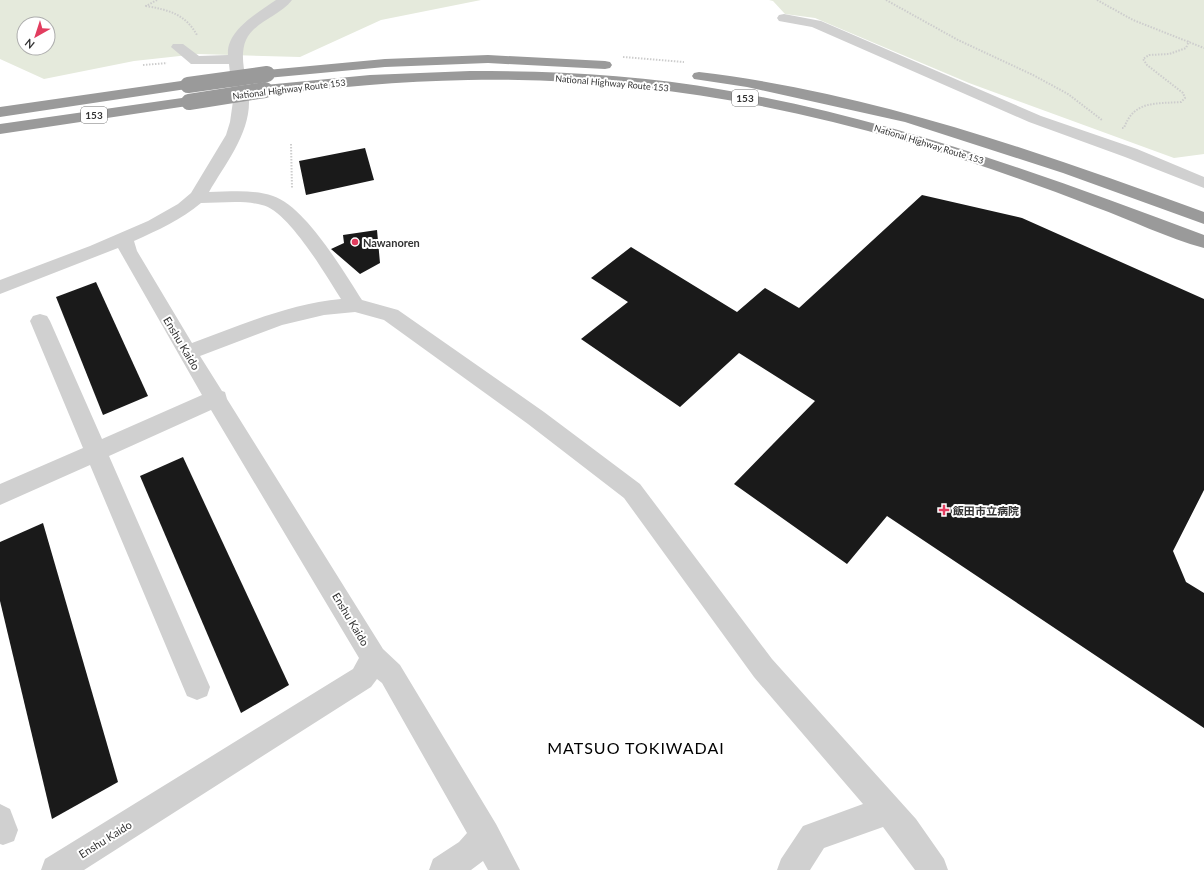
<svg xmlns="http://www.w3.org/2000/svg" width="1204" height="870" font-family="Lato,'Noto Sans JP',sans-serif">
<rect width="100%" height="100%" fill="#fff"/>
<g fill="#e5eadc" fill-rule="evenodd">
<path d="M0,0H481L381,20L300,57L198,54L134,61L44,79L0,59ZM24,24H48V48H24Z"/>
<polygon points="769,0 1204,0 1204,154 1174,158 969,83 815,18 785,14 773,1"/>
</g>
<g fill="#1a1a1a">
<polygon points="365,148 374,180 306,195 299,161"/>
<polygon points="922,195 1022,218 1204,299 1204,490 1173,551 1186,582 1204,593 1204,728 887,516 847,564 734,484 815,401 739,353 680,407 581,339 628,302 591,278 631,247 737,312 765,288 799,308"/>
<polygon points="377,230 380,263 360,274 331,249 344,243 343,235"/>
<polygon points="96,282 148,396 103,415 56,297"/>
<polygon points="183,457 289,685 241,713 140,476"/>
<polygon points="43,523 118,782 52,819 0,601 0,542"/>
</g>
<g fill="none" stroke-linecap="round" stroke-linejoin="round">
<g stroke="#cdcdcd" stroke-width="2" stroke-dasharray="1.5 1.5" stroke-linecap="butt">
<path d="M157,0L146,6C169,10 185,14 197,35"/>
<polyline points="886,0 958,40 1033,75 1068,94 1102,120"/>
<polyline points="1097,0 1133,20 1204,48"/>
<polyline points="623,57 684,62"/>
<polyline points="143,65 167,63"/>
<path d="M1122,128H1124C1134,100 1156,104 1181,102L1185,98L1183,93L1147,65L1143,59L1149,55L1169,54L1186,48L1189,41"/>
<polyline points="291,144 292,188"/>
</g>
<g fill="#d0d0d0" fill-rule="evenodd">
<path d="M276,0H292C280,16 255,21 246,40C238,58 248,81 249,100C250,134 225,164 209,192C229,192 253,189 273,196C306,207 343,271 362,300L398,310L544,412L640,484L772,659L916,819L944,859L948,870H915L883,827L824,848L810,870H777L781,859L803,826L863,804L754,677L624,498L528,424L384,320L355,312L324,315L282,325L200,356L222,391L225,392L227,399L383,649L400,665L496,824L520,870H488L483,861L471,870H429L433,859L459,842L467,833L382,683L377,679L371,687L84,870H41L45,859L353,669L359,658L211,410L109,456L210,687L207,696L197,700L187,696L90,465L0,505V484L83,448L30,321L33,316L40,314L47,316L50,321L102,439L202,395L118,248L0,294V280L90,246L148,221L178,204L191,193L226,135L230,122L233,101L229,64H191L171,47L173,44H183L199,56L228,55C226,30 259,12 276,0ZM201,203C221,203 243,200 262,205C288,210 327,277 341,299C289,304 241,325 192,343L137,251L134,241C158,230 181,220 201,203Z"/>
<polygon points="784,14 821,21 1041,116 1137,149 1204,177 1204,188 1125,157 1029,122 812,27 779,21 777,18 779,15"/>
<polygon points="0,804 10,809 18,830 14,841 3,845 0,844"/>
</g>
<g fill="#9a9a9a" fill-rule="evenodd">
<polygon points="488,55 605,61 610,62 612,65 610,68 605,69 488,63 385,67 267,78 262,77 260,74 262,71 267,70 385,59"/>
<path d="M470,71C555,71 640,75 724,90C889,118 1047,176 1204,235V248C1167,238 1131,220 1095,207C1032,183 968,160 903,141C762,99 615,77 468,80C400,81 333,88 265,95L260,93L257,90L260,87L265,85L370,75Z"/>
<path d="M699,72C874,93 1039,152 1204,212V224L1063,173L905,122L747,87L694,79L692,76L694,73Z"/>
<polygon points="188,80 193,82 196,85 193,88 0,117 0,107"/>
<polygon points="189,97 194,99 197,102 194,105 0,134 0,124"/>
</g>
<g stroke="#9a9a9a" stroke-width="16">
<polyline points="188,85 267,74"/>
<polyline points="189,102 265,90"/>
</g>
</g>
<g fill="#e23d5f" stroke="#fff" stroke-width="1.5">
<circle cx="355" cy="242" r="4"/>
<path d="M942 504h4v4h4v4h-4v4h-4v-4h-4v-4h4z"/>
</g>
<g text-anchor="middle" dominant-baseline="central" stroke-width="4" stroke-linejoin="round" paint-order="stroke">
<g font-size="9" fill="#333" stroke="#fff">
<text transform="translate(612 83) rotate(5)">National Highway Route 153</text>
<text transform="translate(289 89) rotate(-7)">National Highway Route 153</text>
<text transform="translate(929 144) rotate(17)">National Highway Route 153</text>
</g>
<g fill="#fff" stroke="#707070" stroke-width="1">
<rect x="732" y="90" width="26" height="16" rx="3"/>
<rect x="81" y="107" width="26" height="16" rx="3"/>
</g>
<g font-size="10" font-weight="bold" fill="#333">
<text x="745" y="98">153</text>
<text x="94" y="115">153</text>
</g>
<g font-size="11" font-weight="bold" fill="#333" stroke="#fff" text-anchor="start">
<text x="363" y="242">Nawanoren</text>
<text x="953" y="510">飯田市立病院</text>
</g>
<g font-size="11" fill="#333" stroke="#fff">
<text transform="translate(182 343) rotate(59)">Enshu Kaido</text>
<text transform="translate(351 619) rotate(59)">Enshu Kaido</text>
<text transform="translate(105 839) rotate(-32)">Enshu Kaido</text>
</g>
<g font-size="16" letter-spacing="1" fill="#000" stroke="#fff">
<text x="636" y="747">MATSUO TOKIWADAI</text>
</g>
</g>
<g transform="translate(36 36) rotate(219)"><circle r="19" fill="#ffffff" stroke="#adadad"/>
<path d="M0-3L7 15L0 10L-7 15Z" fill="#e23d5f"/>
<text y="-6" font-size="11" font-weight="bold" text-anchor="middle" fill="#333333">N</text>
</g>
</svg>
